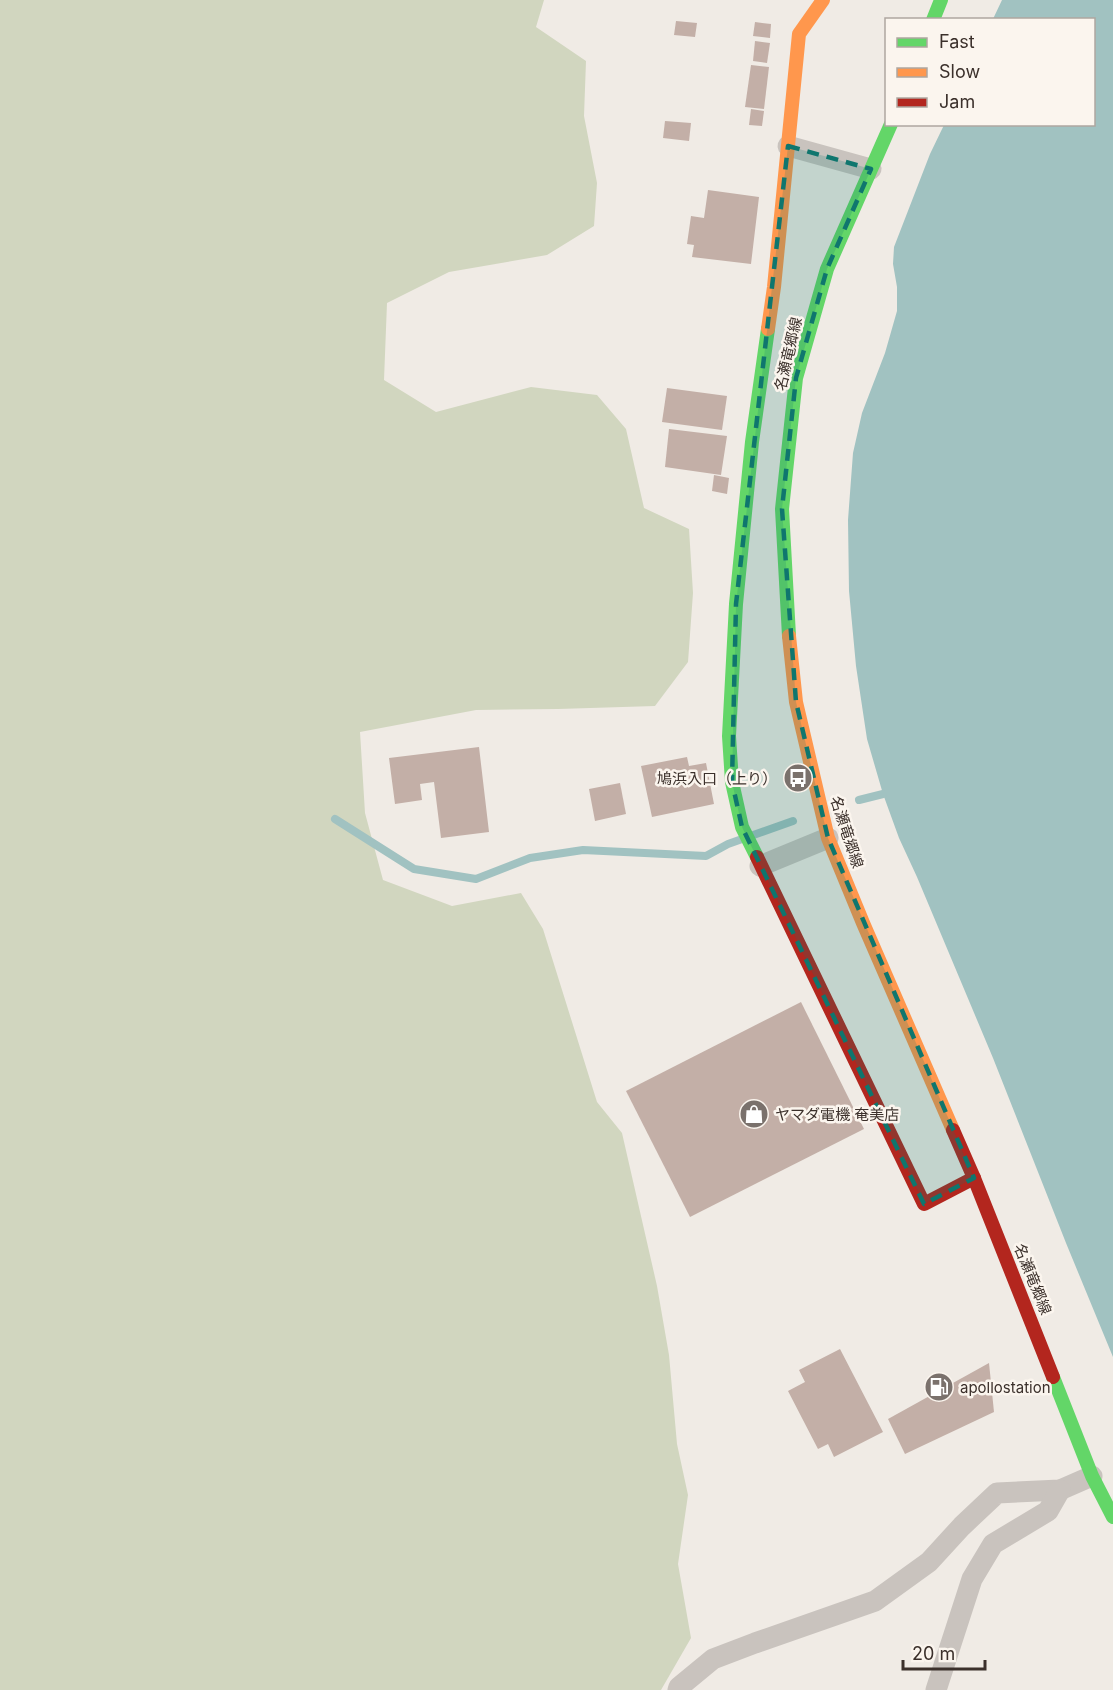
<svg xmlns="http://www.w3.org/2000/svg" width="1113" height="1690" font-family="Inter,'Noto Sans JP',sans-serif">
<rect width="100%" height="100%" fill="#f0ebe5"/>
<polygon fill="#d1d6bf" points="0,0 544,0 536,27 586,61 584,116 597,183 594,226 547,255 449,272 387,303 384,380 436,412 531,387 597,395 626,429 644,508 689,529 693,593 688,662 655,706 558,709 476,710 360,732 365,813 383,880 452,906 521,893 543,929 597,1102 622,1133 657,1286 669,1355 677,1444 688,1495 678,1564 691,1638 661,1690 0,1690"/>
<polygon fill="#a1c2c1" points="1002,0 1113,0 1113,1357 1066,1243 993,1058 917,877 899,838 883,794 867,739 856,666 849,591 848,520 853,453 862,413 885,353 897,311 897,287 893,264 894,247 930,154 944,125 1094,124 1094,20 993,19"/>
<g fill="none" stroke-linecap="round" stroke-linejoin="round">
<g stroke="#a1c2c1" stroke-width="8">
<polyline points="859,800 883,794"/>
<polyline points="335,819 414,869 476,879 530,858 583,850 706,856 728,844 793,821"/>
</g>
</g>
<g fill="#c3afa7">
<polygon points="676,21 697,23 695,37 674,35"/>
<polygon points="755,22 771,24 770,38 753,36"/>
<polygon points="755,41 770,43 767,63 753,61"/>
<polygon points="751,65 769,67 764,109 745,107"/>
<polygon points="751,109 764,111 762,126 749,125"/>
<polygon points="665,121 691,123 689,141 663,138"/>
<polygon points="708,190 759,197 751,264 692,257 694,245 687,244 691,216 704,218"/>
<polygon points="667,388 727,396 722,430 662,422"/>
<polygon points="669,429 727,436 721,475 665,467"/>
<polygon points="714,475 729,478 727,494 712,491"/>
<polygon points="479,747 489,832 441,838 434,782 420,784 422,800 395,804 389,758"/>
<polygon points="687,757 689,766 706,763 714,804 652,817 641,766"/>
<polygon points="620,783 626,814 595,821 589,789"/>
<polygon points="801,1002 864,1129 690,1217 626,1091"/>
<polygon points="840,1349 883,1432 834,1457 828,1444 818,1449 788,1391 805,1382 799,1370"/>
<polygon points="989,1363 994,1412 905,1454 888,1419"/>
</g>
<g fill="none" stroke-linecap="round" stroke-linejoin="round">
<g stroke="#c9c3be" stroke-width="21">
<polyline points="788,146 871,169"/>
<polyline points="760,866 828,838"/>
<polyline points="678,1690 679,1687 713,1659 755,1643 875,1601 929,1562 962,1526 997,1493 1060,1490 1092,1476"/>
<polyline points="936,1690 972,1579 993,1544 1048,1511 1060,1490"/>
</g>
<g stroke="#63d668" stroke-width="14">
<polyline points="933,20 941,0"/>
<polyline points="789,636 782,509 796,378 827,269 891,124"/>
<polyline points="757,857 742,827 732,782 729,736 736,604 752,442 768,329"/>
<polyline points="1053,1377 1092,1476 1113,1517"/>
</g>
<g stroke="#ff974d" stroke-width="14">
<polyline points="768,329 774,287 799,34 823,0"/>
<polyline points="789,636 796,702 828,838 863,923 953,1130"/>
</g>
<g stroke="#b3261e" stroke-width="14">
<polyline points="757,857 924,1204 974,1178"/>
<polyline points="953,1130 974,1178 1053,1377"/>
</g>
</g>
<path fill="#0f766e" fill-opacity="0.2" stroke="#0f766e" stroke-width="4.5" stroke-dasharray="12 8" stroke-linejoin="round" d="M788,146L871,169L827,269L796,378L782,509L796,702L828,838L974,1178L924,1204L742,827L732,782L736,604Z"/>
<defs>
<g id="bus-disc" transform="scale(1.5)"><circle r="9.5" fill="#7a716c" stroke="#fbf5ee"/><path d="M-5-6H5V4H4V6H2V4H-2V6H-4V4H-5ZM-3.5-4V0h7V-4ZM-3.5 1.2v1.5H-2V1.2ZM2 1.2v1.5H3.5V1.2Z" fill="#fff"/></g>
<g id="shop-disc" transform="scale(1.5)"><circle r="9.5" fill="#7a716c" stroke="#fbf5ee"/><path d="M-5-2.5h2.3a2.7 3.5 0 0 1 5.4 0H5L5.5 6h-11ZM-1.5-2.5h3a1.5 2.3 0 0 0-3 0Z" fill="#fff"/></g>
<g id="fuel-disc" transform="scale(1.5)"><circle r="9.5" fill="#7a716c" stroke="#fbf5ee"/><path d="M-5.5-6h7V0h2V4h1.3V-2.5L3-4.5l.8-.8L6-3V5H2.5V1h-1V6h-7ZM-4.2-4.7v3.2H.2V-4.7Z" fill="#fff"/></g>
</defs>
<g fill-rule="evenodd">
<use href="#bus-disc" x="798" y="778"/>
<use href="#shop-disc" x="754" y="1114"/>
<use href="#fuel-disc" x="939" y="1387"/>
</g>
<g text-anchor="middle" dominant-baseline="central" stroke-width="5" stroke-linejoin="round" paint-order="stroke">
<g font-size="15" fill="#3b302b" stroke="#fbf5ee">
<text transform="translate(788 354) rotate(-77)">名瀬竜郷線</text>
<text transform="translate(847 832) rotate(72)">名瀬竜郷線</text>
<text transform="translate(1033 1279) rotate(68)">名瀬竜郷線</text>
</g>
<g font-size="15" fill="#3b302b" stroke="#fbf5ee" text-anchor="start">
<text x="777" y="778" text-anchor="end">鳩浜入口（上り）</text>
<text x="775" y="1114">ヤマダ電機 奄美店</text>
<text x="960" y="1387">apollostation</text>
</g>
</g>
<rect x="885" y="18" width="210" height="108" fill="#fbf5ee" stroke="#aea6a0" stroke-width="1.5"/>
<rect x="897" y="38" width="30" height="9" fill="#63d668" stroke="#aea6a0" stroke-width="1.5"/>
<text x="939" y="48" font-size="18" fill="#3b302b">Fast</text>
<rect x="897" y="68" width="30" height="9" fill="#ff974d" stroke="#aea6a0" stroke-width="1.5"/>
<text x="939" y="78" font-size="18" fill="#3b302b">Slow</text>
<rect x="897" y="98" width="30" height="9" fill="#b3261e" stroke="#aea6a0" stroke-width="1.5"/>
<text x="939" y="108" font-size="18" fill="#3b302b">Jam</text>
<path d="M903 1660v9h82v-9" fill="none" stroke="#3b302b" stroke-width="3"/>
<text x="912" y="1660" font-size="18" fill="#3b302b" stroke="#fbf5ee" stroke-width="4.5" paint-order="stroke">20 m</text>
</svg>
